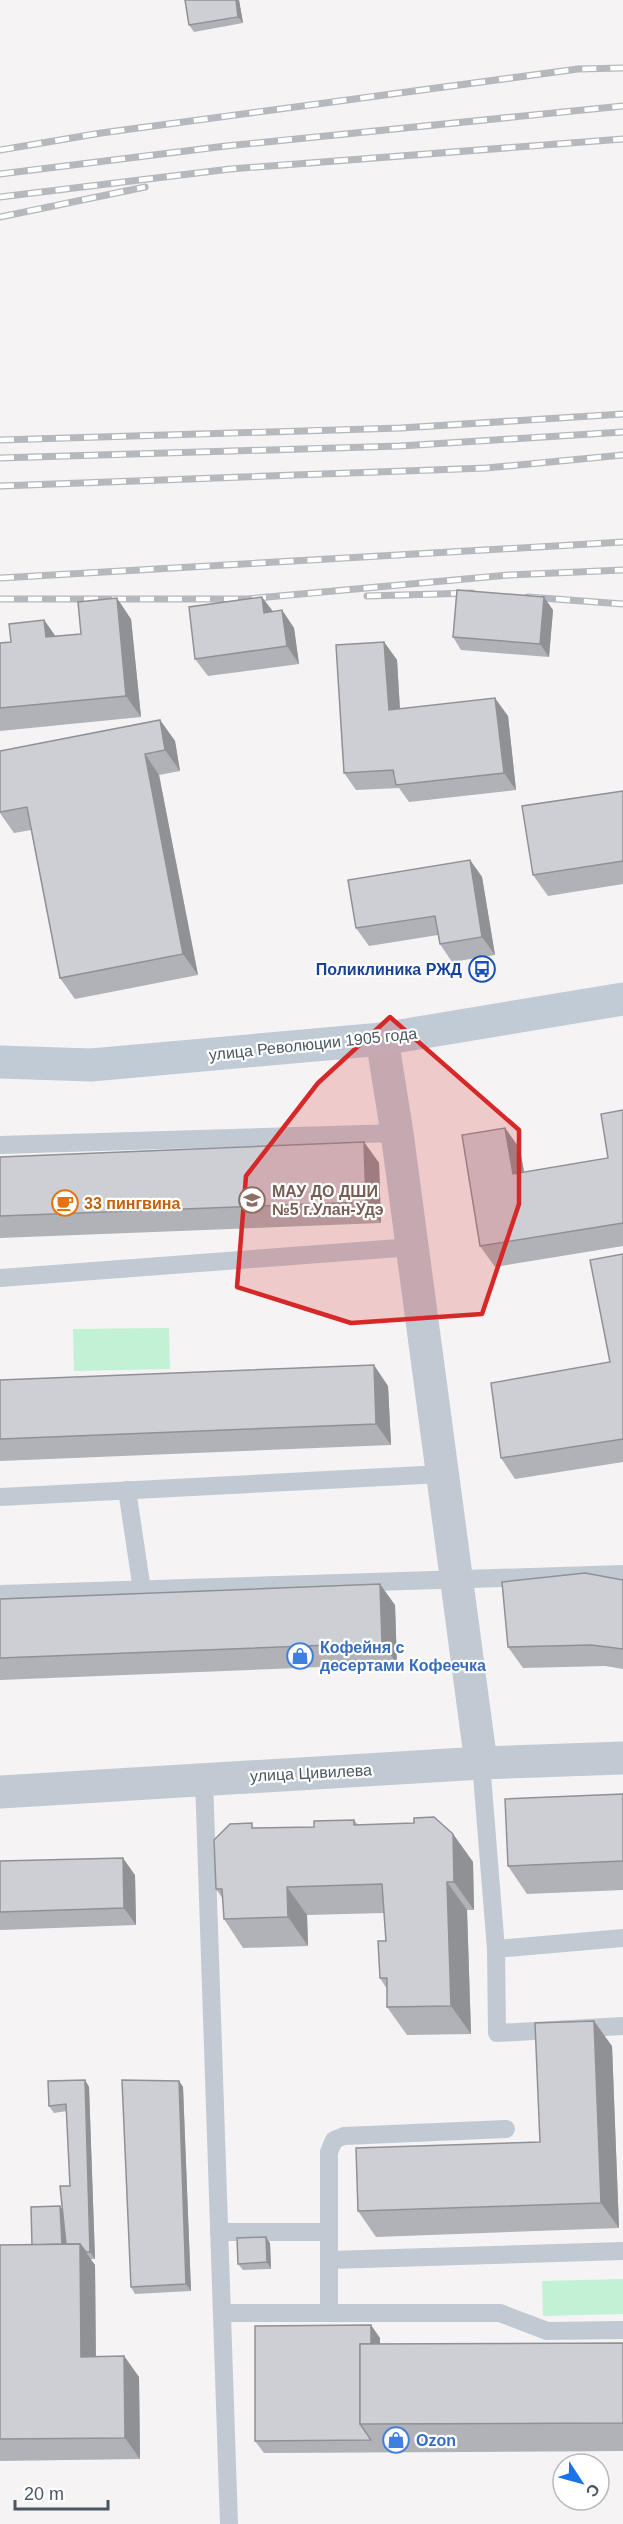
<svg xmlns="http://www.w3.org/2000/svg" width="623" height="2524" font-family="Arial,sans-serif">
<rect width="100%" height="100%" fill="#f5f3f3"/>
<g fill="#c3f1d5">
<polygon points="169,1328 170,1369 74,1371 73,1329"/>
<polygon points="623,2279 623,2314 543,2316 542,2281"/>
</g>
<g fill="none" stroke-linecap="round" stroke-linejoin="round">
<g stroke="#c1cad2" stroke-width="18">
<polyline points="0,1145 397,1133"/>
<polyline points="0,1278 412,1247"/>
<polyline points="127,1490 142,1590"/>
<polyline points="0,1497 442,1474"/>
<polyline points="0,1594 623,1574"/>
<polyline points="481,1763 496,1949 497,2033 623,2026"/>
<polyline points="204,1779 229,2524"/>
<polyline points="496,1949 623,1938"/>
<polyline points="219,2232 329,2232"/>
<polyline points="329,2260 623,2251"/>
<polyline points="222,2313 500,2313 547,2331 623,2330"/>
<polyline points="329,2313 329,2152 334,2140 344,2136 506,2129"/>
</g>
<g stroke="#c1cad2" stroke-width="33">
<polyline points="382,1039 397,1133 481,1763"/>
<polyline points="0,1792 481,1763 623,1758"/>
</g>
<polyline stroke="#c1cbd6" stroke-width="33" points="0,1062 91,1065 382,1039 623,999"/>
<g stroke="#b5b8bd" stroke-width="7">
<g id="rail">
<polyline points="0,150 101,133 578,69 623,68"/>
<polyline points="0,174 226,146 623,106"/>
<polyline points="0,197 230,169 623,139"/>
<polyline points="0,217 145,187"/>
<polyline points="0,440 401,428 623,414"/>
<polyline points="0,458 400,446 623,432"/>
<polyline points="0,486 486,468 623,455"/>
<polyline points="0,578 623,542"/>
<polyline points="367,596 472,593"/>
<polyline points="528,597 623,604"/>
<polyline points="0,599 247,599 509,575 623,570"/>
</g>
</g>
<use href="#rail" stroke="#fff" stroke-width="4.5" stroke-dasharray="14" stroke-linecap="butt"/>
</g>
<g fill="#b0b2b7">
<polygon points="185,0 239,0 243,23 194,32 189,25"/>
<polygon points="282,610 294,628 299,664 208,676 195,659 272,612"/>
<polygon points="553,610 549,657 461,650 453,637"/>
<polygon points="131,619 141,717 0,731 0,643 11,642 44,620 55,636 81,634"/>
<polygon points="384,642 397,660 400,709 508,716 516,790 409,802 399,788 356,790 344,773"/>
<polygon points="160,720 175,741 180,771 159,775 198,975 75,999 60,978 31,830 14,833 0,813 0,751"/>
<polygon points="623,791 623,884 548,896 533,875"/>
<polygon points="470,860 482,877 495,955 452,962 440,944 438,935 369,946 356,928"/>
<polygon points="623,1110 623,1246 495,1267 480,1246 505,1128 520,1149 524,1172 608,1158"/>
<polygon points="364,1142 379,1163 381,1223 0,1238 0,1157"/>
<polygon points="623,1254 623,1462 515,1479 501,1458 610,1362"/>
<polygon points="0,1380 388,1386 391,1445 0,1461"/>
<polygon points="623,1580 623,1669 605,1666 523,1668 508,1647"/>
<polygon points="0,1599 395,1605 397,1664 0,1680"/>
<polygon points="623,1794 623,1890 527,1894 508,1866"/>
<polygon points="354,1820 358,1825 453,1834 473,1862 474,1910 467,1910 471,2034 407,2035 387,2007 387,1989 380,1978 386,1941 384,1913 307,1915 308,1946 243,1948 224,1919 223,1899 216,1889 256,1828 314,1827"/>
<polygon points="0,1861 135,1875 136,1925 0,1930"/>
<polygon points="612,2046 619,2228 376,2237 358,2211 540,2142"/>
<polygon points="85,2080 89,2087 95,2259 90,2259 95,2265 96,2356 124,2356 139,2377 140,2459 0,2461 0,2245 32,2245 60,2206 63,2210 70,2186 67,2111 54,2113 49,2106"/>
<polygon points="179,2081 183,2087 191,2291 135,2294 131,2287"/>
<polygon points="270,2243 271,2269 243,2270 238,2264"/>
<polygon points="380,2338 380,2344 623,2343 623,2451 264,2453 255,2441"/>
</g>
<g fill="#909195">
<polygon points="236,0 239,0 243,23 238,17"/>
<polygon points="262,597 275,614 264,613"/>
<polygon points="544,597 553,610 549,657 540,644"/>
<polygon points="117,598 131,619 141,717 126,696"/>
<polygon points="282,610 294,628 299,664 287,646"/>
<polygon points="44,620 59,641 46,637"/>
<polygon points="384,642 397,660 401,728 389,710"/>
<polygon points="495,698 508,716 516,790 504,773"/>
<polygon points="160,720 175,741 180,771 165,750"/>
<polygon points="145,754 159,775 198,975 183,954"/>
<polygon points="470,860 482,877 495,955 482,937"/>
<polygon points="505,1128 520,1149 528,1195 513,1174"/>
<polygon points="364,1142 379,1163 381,1223 366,1202"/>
<polygon points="374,1365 388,1386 391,1445 376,1424"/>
<polygon points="380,1584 395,1605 397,1664 382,1643"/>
<polygon points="453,1834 473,1862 474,1910 454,1882"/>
<polygon points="123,1858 135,1875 136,1925 124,1908"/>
<polygon points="447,1882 467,1910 471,2034 451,2006"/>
<polygon points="287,1887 307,1915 308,1946 288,1917"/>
<polygon points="594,2021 612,2046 619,2228 601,2203"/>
<polygon points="85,2080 89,2087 95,2259 90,2252"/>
<polygon points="179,2081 183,2087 191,2291 186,2284"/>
<polygon points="60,2206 64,2212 67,2260 62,2253"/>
<polygon points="266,2237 270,2243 271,2269 267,2262"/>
<polygon points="80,2244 95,2265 96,2378 81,2357"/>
<polygon points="371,2325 380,2338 380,2424 371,2424"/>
<polygon points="124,2356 139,2377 140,2459 125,2438"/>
</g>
<g fill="#cdcfd5" stroke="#909195" stroke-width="1.5">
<polygon points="185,0 236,0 238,17 189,25"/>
<polygon points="457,590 544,597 540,644 453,637"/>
<polygon points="262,597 264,613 282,610 287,646 195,659 189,607"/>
<polygon points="117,598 126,696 0,708 0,643 11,642 9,624 44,620 46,637 81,634 78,602"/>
<polygon points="384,642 389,710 495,698 504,773 396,785 393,770 344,773 336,645"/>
<polygon points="160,720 165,750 145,754 183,954 60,978 27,807 0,812 0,751"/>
<polygon points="623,791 623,861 533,875 522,806"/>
<polygon points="470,860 482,937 440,944 435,916 356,928 348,880"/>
<polygon points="623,1110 623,1223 480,1246 462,1135 505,1128 513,1174 608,1158 601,1114"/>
<polygon points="364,1142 366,1202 0,1216 0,1157"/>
<polygon points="623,1254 623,1439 501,1458 491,1383 610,1362 590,1260"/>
<polygon points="374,1365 376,1424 0,1439 0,1380"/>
<polygon points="585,1573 623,1580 623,1649 591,1645 508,1647 502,1582"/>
<polygon points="380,1584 382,1643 0,1658 0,1599"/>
<polygon points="623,1794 623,1861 508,1866 505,1799"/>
<polygon points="434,1817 453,1834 454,1882 447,1882 451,2006 387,2007 387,1978 380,1978 378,1941 386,1941 382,1884 287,1887 288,1917 224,1919 222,1889 216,1889 214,1840 230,1824 252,1823 252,1828 314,1827 314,1821 354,1820 354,1825 414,1823 414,1818"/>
<polygon points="123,1858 124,1908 0,1912 0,1861"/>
<polygon points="594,2021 601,2203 358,2211 356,2148 540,2142 535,2023"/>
<polygon points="85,2080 90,2252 86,2252 80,2244 66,2244 60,2186 70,2186 66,2104 49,2106 48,2081"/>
<polygon points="122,2080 179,2081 186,2284 131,2287"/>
<polygon points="60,2206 62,2244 32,2245 31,2207"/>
<polygon points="266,2237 267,2262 238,2264 237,2238"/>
<polygon points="80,2244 81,2357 124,2356 125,2438 0,2439 0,2245"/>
<polygon points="371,2325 371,2344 360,2344 360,2424 371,2440 255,2441 255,2326"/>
<polygon points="623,2343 623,2423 360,2424 360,2344"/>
</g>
<path fill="#d62828" fill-opacity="0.2" stroke="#d62828" stroke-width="4.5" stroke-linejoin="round" d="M390,1017L519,1130V1204L482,1314L351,1323L237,1287L246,1176L318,1083Z"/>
<defs>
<g id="bus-ring" transform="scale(1.35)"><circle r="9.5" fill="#fff" stroke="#1a4fb4" stroke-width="1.5"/><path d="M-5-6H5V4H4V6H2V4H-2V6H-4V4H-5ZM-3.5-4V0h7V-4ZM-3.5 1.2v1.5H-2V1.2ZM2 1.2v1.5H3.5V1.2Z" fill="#1a4fb4"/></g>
<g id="school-ring" transform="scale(1.35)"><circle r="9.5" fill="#fff" stroke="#8d6e63" stroke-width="1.5"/><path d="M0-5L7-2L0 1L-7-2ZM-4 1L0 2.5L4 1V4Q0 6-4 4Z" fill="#8d6e63"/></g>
<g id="cafe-ring" transform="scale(1.35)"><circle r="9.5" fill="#fff" stroke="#e8710a" stroke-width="1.5"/><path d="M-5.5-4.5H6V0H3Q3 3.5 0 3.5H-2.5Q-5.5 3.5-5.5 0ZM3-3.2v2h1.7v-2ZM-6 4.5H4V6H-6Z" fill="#e8710a"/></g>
<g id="shop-ring" transform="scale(1.35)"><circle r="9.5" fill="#fff" stroke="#3f7fe0" stroke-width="1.5"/><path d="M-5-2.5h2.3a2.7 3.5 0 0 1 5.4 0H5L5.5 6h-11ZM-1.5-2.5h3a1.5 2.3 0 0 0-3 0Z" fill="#3f7fe0"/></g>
</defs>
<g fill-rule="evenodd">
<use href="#bus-ring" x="482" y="969"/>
<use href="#school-ring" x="252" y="1200"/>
<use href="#cafe-ring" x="65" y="1203"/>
<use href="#shop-ring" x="300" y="1656"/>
<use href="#shop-ring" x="396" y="2440"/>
</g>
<g text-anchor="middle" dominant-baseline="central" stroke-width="4.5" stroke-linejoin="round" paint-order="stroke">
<g font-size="16" font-weight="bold" fill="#164399" stroke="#fff" text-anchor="end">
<text x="462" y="969">Поликлиника РЖД</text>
</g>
<g font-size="16" fill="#4a5661" stroke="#fff">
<text transform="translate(313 1044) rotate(-6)">улица Революции 1905 года</text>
<text transform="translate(311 1773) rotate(-3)">улица Цивилева</text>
</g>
<g font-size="16" font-weight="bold" fill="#785e54" stroke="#fff" text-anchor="start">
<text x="272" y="1191">МАУ ДО ДШИ<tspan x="272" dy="18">№5 г.Улан-Удэ</tspan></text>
</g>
<g font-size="16" font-weight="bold" fill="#c56008" stroke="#fff" text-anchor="start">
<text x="84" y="1203">33 пингвина</text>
</g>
<g font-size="16" font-weight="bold" fill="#366cbe" stroke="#fff" text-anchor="start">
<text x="320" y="1647">Кофейня с<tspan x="320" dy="18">десертами Кофеечка</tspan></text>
<text x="416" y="2440">Ozon</text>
</g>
</g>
<g transform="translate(581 2482) rotate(126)"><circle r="28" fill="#ffffff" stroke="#b7bbc0" stroke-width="1.5"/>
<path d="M0-4.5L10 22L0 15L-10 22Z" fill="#1a73e8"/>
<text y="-9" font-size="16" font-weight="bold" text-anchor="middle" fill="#4a5661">С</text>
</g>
<path d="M15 2500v9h93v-9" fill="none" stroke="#4a5661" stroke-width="3"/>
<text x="24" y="2500" font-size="18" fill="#4a5661" stroke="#ffffff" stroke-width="4.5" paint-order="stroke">20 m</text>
</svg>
